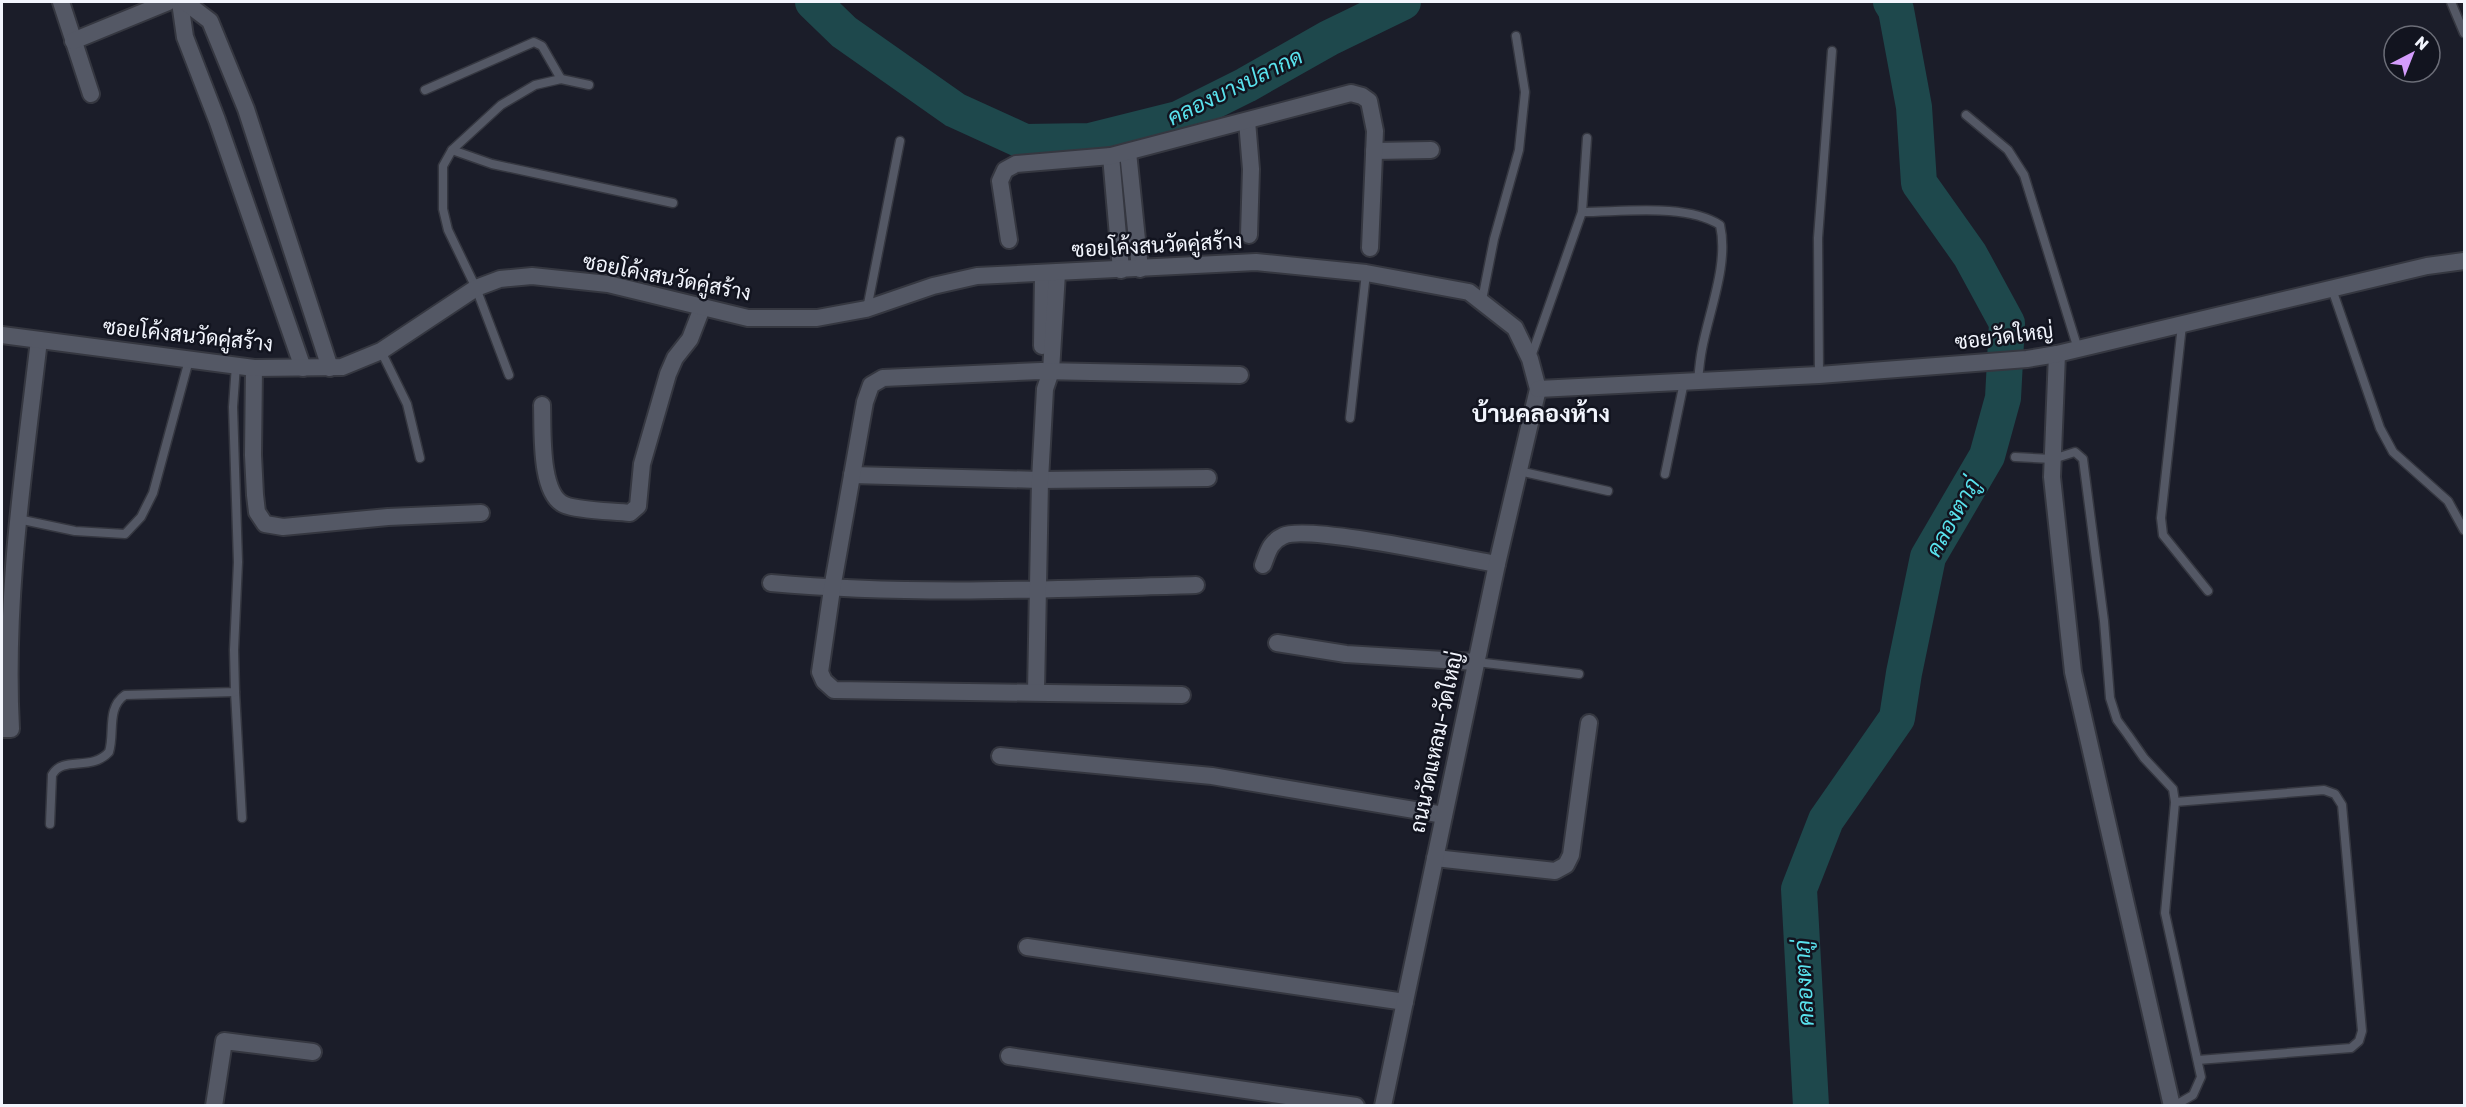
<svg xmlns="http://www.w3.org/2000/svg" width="2466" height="1107" font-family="Rubik,Sarabun,sans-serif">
<rect width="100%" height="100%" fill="#1b1d29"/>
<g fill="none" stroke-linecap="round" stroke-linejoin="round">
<g stroke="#1e484c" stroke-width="36">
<polyline points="813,2 844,32 955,110 1025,142 1090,141 1178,119 1246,85 1329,38 1403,2"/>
<polyline points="1811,1106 1799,889 1826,820 1897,718 1904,673 1928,557 1987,456 2003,398 2007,323 1970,255 1919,183 1914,107 1896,10 1891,2"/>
</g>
<g stroke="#353740" stroke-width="11">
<g id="service">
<polyline points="2451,2 2464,33"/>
<polyline points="425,90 534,42 542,46 561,79"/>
<polyline points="1966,115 2008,150 2024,175 2078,349"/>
<polyline points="452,150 492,164 673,203"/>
<path d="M1582,212C1622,212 1686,203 1720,225C1729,264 1709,311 1702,349C1700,359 1699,370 1698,381"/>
<polyline points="2332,289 2380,428 2393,452 2448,501 2464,530"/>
<polyline points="1482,300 1494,239 1519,150 1525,92 1516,36"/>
<polyline points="867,309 900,141"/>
<polyline points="2182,325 2161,518 2163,535 2208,591"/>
<polyline points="381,351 407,404 420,458"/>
<polyline points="1531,357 1582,212 1587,138"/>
<polyline points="509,375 476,288 448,230 443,209 443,166 452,150 501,105 535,85 561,79 589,85"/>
<polyline points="1819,375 1818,238 1832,51"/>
<polyline points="1350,418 1366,273"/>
<polyline points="2015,457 2053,459 2075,452 2083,459 2104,621 2110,698 2117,720 2128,735 2144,758 2173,789 2175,802 2165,913 2201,1077 2193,1095 2174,1106"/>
<polyline points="1519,471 1608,491"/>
<polyline points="1665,474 1684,382"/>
<polyline points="18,519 75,531 125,534 141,517 153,493 189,360"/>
<polyline points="1476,662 1579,674"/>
<polyline points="235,692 242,818"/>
<polyline points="2175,802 2324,790 2335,794 2342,805 2362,1031 2359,1041 2351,1048 2198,1060"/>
<path d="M50,824L52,775C63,755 91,772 109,752C115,733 106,708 125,695L235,692L234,650L238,562L233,407L236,365"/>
</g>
</g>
<g stroke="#353740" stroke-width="20">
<g id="minor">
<polyline points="61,2 91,94"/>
<polyline points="180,2 185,37 217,120 303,368"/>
<polyline points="185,2 210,21 246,109 330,368"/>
<polyline points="73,41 168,2"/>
<polyline points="1247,121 1251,169 1249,235"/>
<polyline points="1374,151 1431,150"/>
<polyline points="1128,152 1140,269"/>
<polyline points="1111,156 1121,270"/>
<polyline points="1009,240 1000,181 1005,170 1016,164 1111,156 1351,93 1362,96 1369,101 1375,131 1370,248"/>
<polyline points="1042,346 1043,274"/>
<polyline points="2057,354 2052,477 2073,672 2172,1106"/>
<polyline points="254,368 253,455 255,495 257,512 265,524 283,527 388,517 481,513"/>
<path d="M542,405C543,429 539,495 565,505C580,511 614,511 630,513L638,506L642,464L668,374L675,358L690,339L702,308"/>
<polyline points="852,475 1040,480 1208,478"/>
<path d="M1263,565C1268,552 1270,542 1283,536C1307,524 1461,558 1497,564"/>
<path d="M771,583C912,596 1055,589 1196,585"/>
<polyline points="1277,643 1346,654 1476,662"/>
<polyline points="1036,692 1040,480 1045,389 1051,371 1057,273"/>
<polyline points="1182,695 834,690 824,681 820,672 832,589 865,402 871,385 883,378 1041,371 1240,375"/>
<path d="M2,729H11C4,599 24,469 39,340"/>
<polyline points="1000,756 1212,776 1444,815"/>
<polyline points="1435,858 1555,871 1566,865 1571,855 1589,723"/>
<polyline points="1027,947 1405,1002"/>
<polyline points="1009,1056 1356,1106"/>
<polyline points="214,1106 224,1041 313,1052"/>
</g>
</g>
<g stroke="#353740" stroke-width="20">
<g id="tertiary">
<polyline points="2,335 254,368 342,367 381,351 476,288 500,279 532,276 608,284 748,318 817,318 866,309 933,286 977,276 1256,262 1366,273 1469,292 1515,328 1530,359 1538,389 1497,564 1383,1106"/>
<polyline points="1538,389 1819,375 2027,359 2057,354 2427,266 2464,261"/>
</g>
</g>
<use href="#service" stroke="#545865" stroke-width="8"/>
<use href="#minor" stroke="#545865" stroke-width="16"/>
<use href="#tertiary" stroke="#545865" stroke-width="16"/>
</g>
<g text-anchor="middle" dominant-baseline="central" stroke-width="5" stroke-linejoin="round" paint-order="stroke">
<g font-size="21" fill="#f2f5fd" stroke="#12141f">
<text transform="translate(1157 245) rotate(-3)">ซอยโค้งสนวัดคู่สร้าง</text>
<text transform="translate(667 277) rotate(11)">ซอยโค้งสนวัดคู่สร้าง</text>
<text transform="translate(188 335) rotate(6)">ซอยโค้งสนวัดคู่สร้าง</text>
<text transform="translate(2004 336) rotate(-7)">ซอยวัดใหญ่</text>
<text transform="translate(1436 742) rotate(-78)">ถนนวัดแหลม-วัดใหญ่</text>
</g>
<g font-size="22" font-style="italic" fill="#59e2ed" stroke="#12141f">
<text transform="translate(1235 87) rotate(-26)">คลองบางปลากด</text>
<text transform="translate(1953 517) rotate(-61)">คลองตาภู่</text>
<text transform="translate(1804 983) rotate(-93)">คลองตาภู่</text>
</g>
<g font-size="24" font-weight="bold" fill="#f2f5fd" stroke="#12141f">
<text x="1541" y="414">บ้านคลองห้าง</text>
</g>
</g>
<rect width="2466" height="1107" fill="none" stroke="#f2f5fd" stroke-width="6"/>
<g transform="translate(2412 54) rotate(42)"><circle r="28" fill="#12141f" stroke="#6c6e78" stroke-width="1.5"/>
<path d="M0-4.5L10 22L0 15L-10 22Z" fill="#d49cfc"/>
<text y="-9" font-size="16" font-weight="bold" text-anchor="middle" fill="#f2f5fd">N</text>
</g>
</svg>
